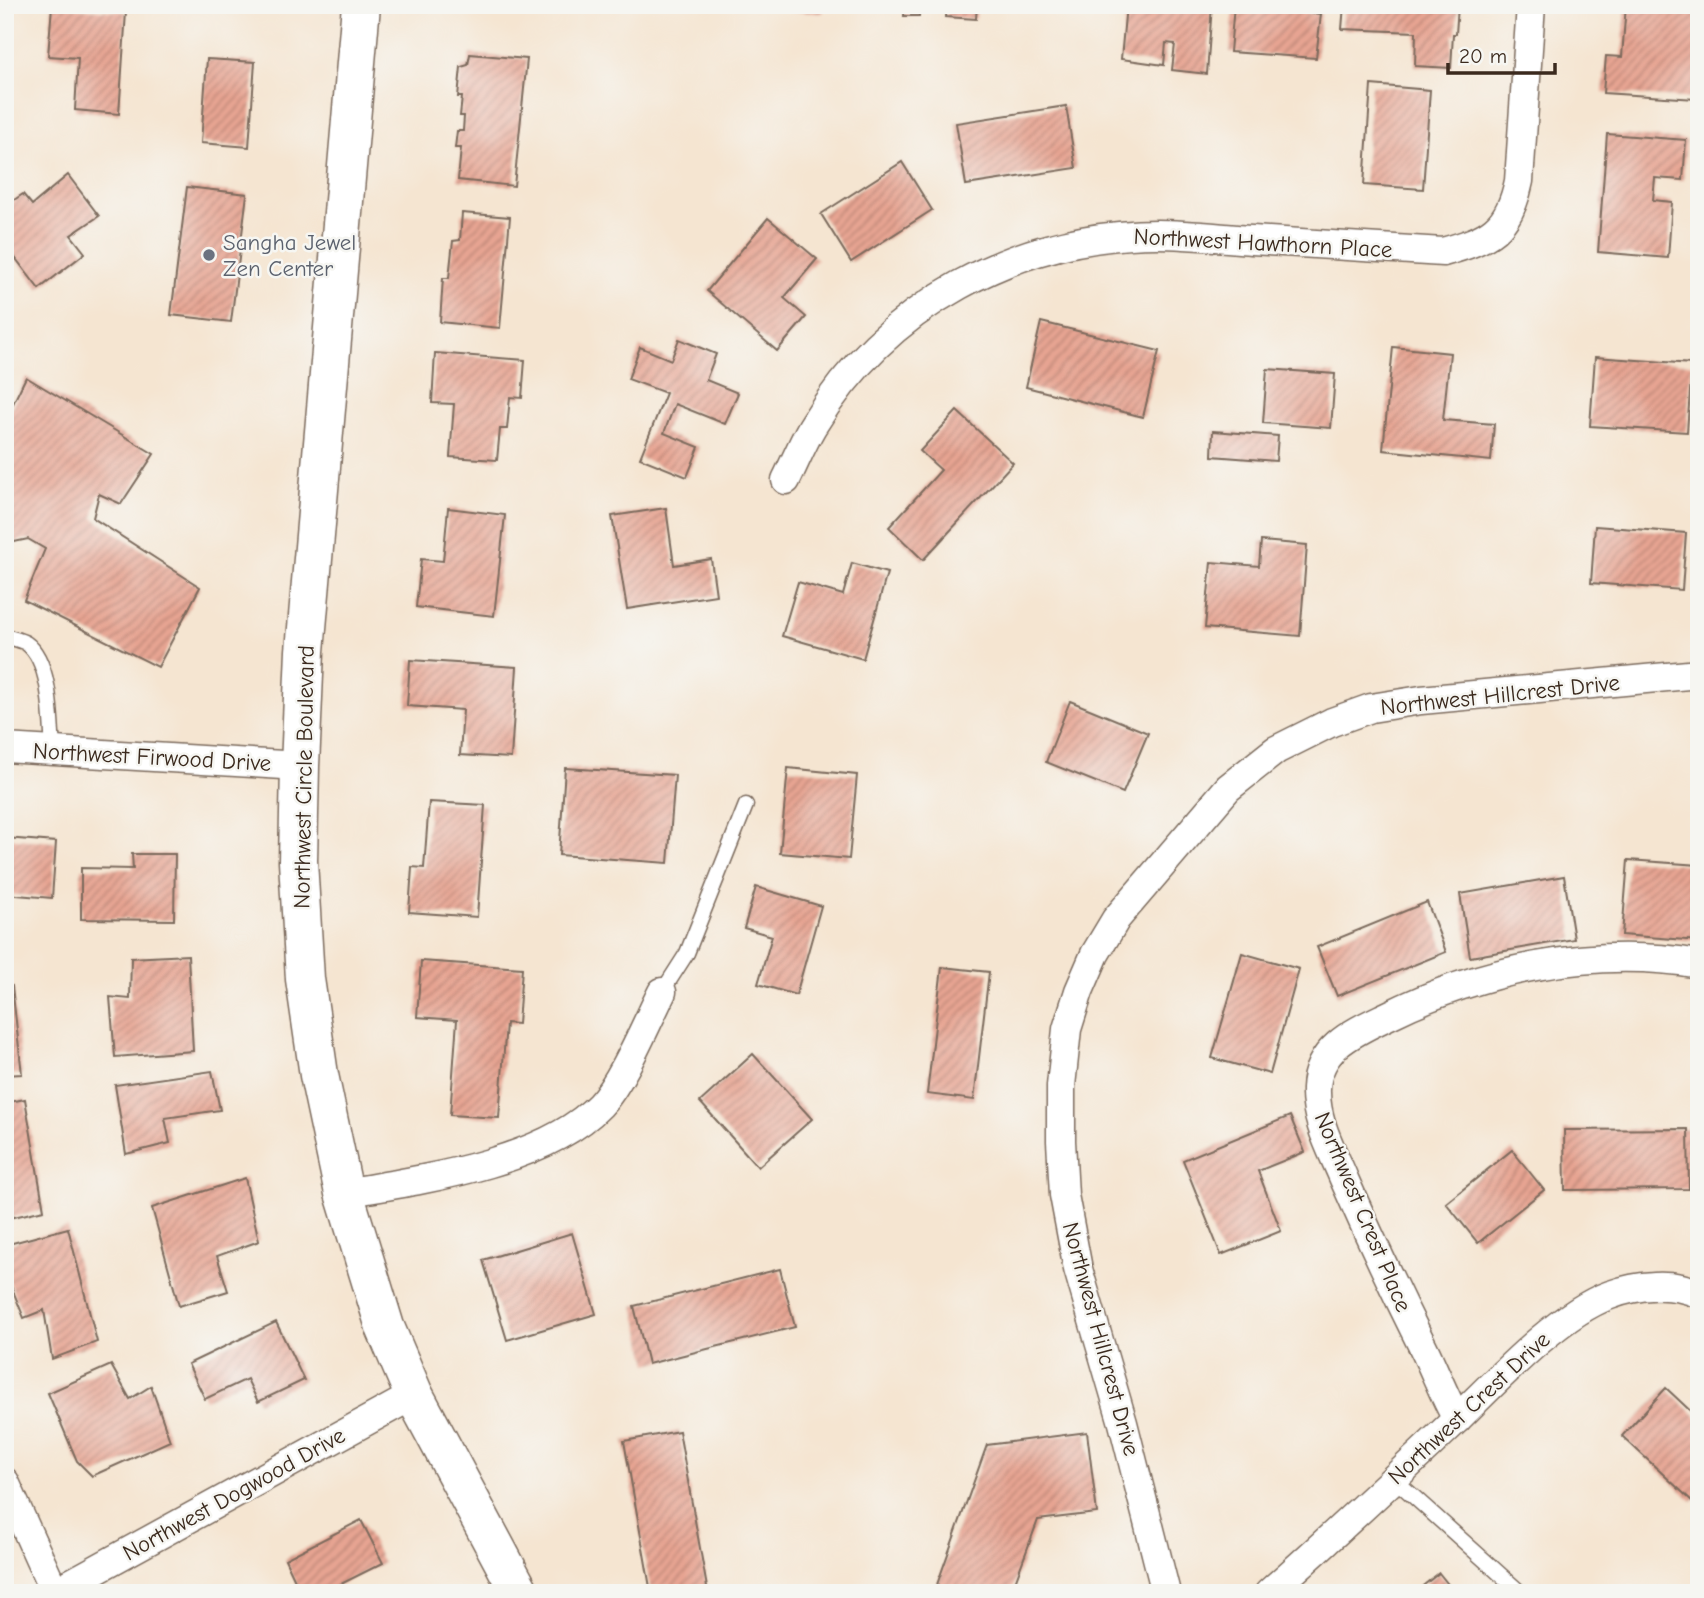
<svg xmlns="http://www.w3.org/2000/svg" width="1704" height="1598" font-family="'Comic Neue',sans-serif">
<defs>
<pattern id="building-hatch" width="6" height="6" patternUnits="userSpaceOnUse" patternTransform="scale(1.75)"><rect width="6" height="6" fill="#e7a492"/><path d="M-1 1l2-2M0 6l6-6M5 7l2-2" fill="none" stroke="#bc8677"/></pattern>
</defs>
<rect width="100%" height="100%" fill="#f6f6f2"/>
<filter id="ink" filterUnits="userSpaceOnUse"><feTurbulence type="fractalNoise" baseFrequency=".0143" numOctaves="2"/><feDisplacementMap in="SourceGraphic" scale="14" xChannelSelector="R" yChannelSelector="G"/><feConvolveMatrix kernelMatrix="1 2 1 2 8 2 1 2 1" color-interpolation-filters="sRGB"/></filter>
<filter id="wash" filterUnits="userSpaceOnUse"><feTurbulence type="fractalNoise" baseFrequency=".00686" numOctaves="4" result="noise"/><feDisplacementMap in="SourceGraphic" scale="28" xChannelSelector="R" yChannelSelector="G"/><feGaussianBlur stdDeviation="1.57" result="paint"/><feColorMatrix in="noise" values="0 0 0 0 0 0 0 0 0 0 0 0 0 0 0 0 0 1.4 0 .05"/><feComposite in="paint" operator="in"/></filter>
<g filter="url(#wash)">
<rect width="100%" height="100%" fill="#f5e5d1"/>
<g id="blocks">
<g fill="url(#building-hatch)">
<polygon points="788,5 823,5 822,13 787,11"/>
<polygon points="905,5 920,5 919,16 904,16"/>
<polygon points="947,5 977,5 976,19 946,17"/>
<polygon points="1126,5 1212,5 1207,74 1172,70 1175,44 1166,43 1164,65 1121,59"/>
<polygon points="1234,5 1283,5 1283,10 1321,14 1316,58 1230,52"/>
<polygon points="1344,5 1458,5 1456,34 1453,34 1451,68 1415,66 1416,32 1342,29"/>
<polygon points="1626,5 1699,5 1696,99 1603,93 1606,56 1622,57"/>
<polygon points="52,6 126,12 119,114 75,110 78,58 48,56"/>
<polygon points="470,54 527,59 514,186 458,180 461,148 455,148 457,131 463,131 464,116 460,116 462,97 458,97 461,67 468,65"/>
<polygon points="207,59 255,62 249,147 201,143"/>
<polygon points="1371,85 1430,90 1423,189 1364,185"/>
<polygon points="1066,106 1076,168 966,185 956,123"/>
<polygon points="1607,134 1686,140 1683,180 1655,178 1653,200 1672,202 1668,258 1598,252"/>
<polygon points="902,162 932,210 851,262 821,214"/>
<polygon points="68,175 99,216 71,235 85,253 39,289 10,251 5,254 5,206 23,194 32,205"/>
<polygon points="187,187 247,194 231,322 171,315"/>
<polygon points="462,213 510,217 500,328 440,322 443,278 449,278 453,241 460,240"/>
<polygon points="768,218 817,259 784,298 806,317 777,351 707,291"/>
<polygon points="1041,322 1159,351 1143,417 1026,387"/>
<polygon points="679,339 716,354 706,380 738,393 725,424 675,404 664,433 699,447 687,477 640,458 666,393 628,379 640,347 671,360"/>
<polygon points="1393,347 1450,353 1443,420 1494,424 1491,461 1383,450"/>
<polygon points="435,353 525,360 522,398 510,397 507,429 500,429 497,460 450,457 454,404 432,403"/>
<polygon points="1595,357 1692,364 1687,432 1590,426"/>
<polygon points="1267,369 1335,374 1331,428 1263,423"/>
<polygon points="26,377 154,454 121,504 99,494 93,518 200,587 158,667 24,600 45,549 28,539 5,544 5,415 7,416"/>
<polygon points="957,411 1013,463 923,560 889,527 941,470 920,451"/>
<polygon points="1213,431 1278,436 1276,461 1212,456"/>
<polygon points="448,508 505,515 494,616 416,607 421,559 443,561"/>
<polygon points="666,508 674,565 711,559 716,595 627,609 612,516"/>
<polygon points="1595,526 1686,533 1682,590 1591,583"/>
<polygon points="1261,541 1307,545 1300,636 1205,628 1211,562 1259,566"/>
<polygon points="852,563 887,573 863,659 782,636 798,582 843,595"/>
<polygon points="410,660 517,667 511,758 460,755 463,710 407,706"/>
<polygon points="1070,701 1148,733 1123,793 1046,762"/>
<polygon points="565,768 675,775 668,863 559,855"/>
<polygon points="788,768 857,775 849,859 780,853"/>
<polygon points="429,802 485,805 477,917 409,912 412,867 424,868"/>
<polygon points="5,838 56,842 52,898 5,894"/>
<polygon points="132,854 175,854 174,920 81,919 81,868 133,869"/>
<polygon points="1628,860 1699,865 1699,941 1622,935"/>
<polygon points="1564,876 1574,939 1470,957 1460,894"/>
<polygon points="756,887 821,906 796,995 758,984 772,936 744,928"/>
<polygon points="1427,902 1446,952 1337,996 1317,947"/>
<polygon points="1242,953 1299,969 1270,1074 1212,1058"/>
<polygon points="188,955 193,1051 115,1057 110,997 130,999 131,958"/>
<polygon points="421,961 522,968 518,1024 506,1023 499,1118 450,1115 457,1020 417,1017"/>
<polygon points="942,967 989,972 974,1100 927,1094"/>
<polygon points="12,986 22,1074 5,1075 5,987"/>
<polygon points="753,1054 812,1119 758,1167 700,1102"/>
<polygon points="212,1071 220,1110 165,1118 170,1143 126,1154 115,1085"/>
<polygon points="25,1099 44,1210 5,1219 5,1103"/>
<polygon points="1290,1116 1305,1152 1258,1171 1281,1231 1221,1255 1183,1160"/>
<polygon points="1688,1129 1689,1189 1565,1190 1564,1130"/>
<polygon points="1512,1150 1544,1190 1478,1243 1446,1203"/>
<polygon points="245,1178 259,1241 217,1256 228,1291 179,1306 152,1208"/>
<polygon points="68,1228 97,1342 52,1359 44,1310 24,1318 5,1271 5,1245"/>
<polygon points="572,1233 596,1314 507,1340 483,1260"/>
<polygon points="780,1269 795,1327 648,1364 634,1306"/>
<polygon points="276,1322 304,1380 258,1402 247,1379 205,1399 188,1364"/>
<polygon points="111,1365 130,1399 151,1386 170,1441 92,1476 77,1461 48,1393"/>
<polygon points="1666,1388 1699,1419 1699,1494 1692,1501 1622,1436"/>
<polygon points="679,1431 708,1593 651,1593 624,1441"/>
<polygon points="1087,1432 1097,1513 1038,1520 1011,1593 934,1593 987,1445"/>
<polygon points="361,1520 383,1563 323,1593 301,1593 285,1559"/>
<polygon points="1439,1573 1455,1593 1414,1593"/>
</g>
</g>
</g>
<g filter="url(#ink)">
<use href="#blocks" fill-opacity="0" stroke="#7c6b5d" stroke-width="2"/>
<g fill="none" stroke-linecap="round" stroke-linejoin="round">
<g stroke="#7c6b5d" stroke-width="17">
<g id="lane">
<path d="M5,636C11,638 21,640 26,643C52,661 51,724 53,753"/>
<polyline points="662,992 687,953 746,805"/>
<polyline points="1393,1478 1521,1593"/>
</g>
</g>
<g stroke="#7c6b5d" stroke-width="31">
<g id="street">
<path d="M786,480C795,462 802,444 812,427C885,305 1016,235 1157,234C1189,234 1221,238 1252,240C1316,244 1379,248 1443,252C1489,239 1509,230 1519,181L1531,5"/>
<polyline points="5,748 300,766"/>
<path d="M344,1193C421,1180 544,1163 600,1105C623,1080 646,1024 662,992"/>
<path d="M1457,1419C1444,1396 1435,1371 1423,1347C1395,1291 1369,1236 1344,1179C1332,1150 1315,1121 1316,1089C1317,1048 1354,1032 1385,1017C1481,969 1592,946 1699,964"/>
<polyline points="5,1482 55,1593"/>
<polyline points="53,1593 414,1395"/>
<polyline points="1166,1593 1123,1423 1078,1269 1064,1195 1061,1141 1061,1086 1067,1029 1079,991 1095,954 1116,919 1228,788 1276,750 1332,722 1371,708 1421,700 1699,674"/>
<path d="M1269,1593C1333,1536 1395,1478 1457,1419C1496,1381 1559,1313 1610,1295C1637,1285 1672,1281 1699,1294"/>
</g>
</g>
<g stroke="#7c6b5d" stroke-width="41">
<polyline id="secondary" points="361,5 305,651 300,766 298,861 305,979 319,1075 344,1193 385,1327 414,1395 520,1593"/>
</g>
<use href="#lane" stroke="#fff" stroke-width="14"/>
<use href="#street" stroke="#fff" stroke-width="28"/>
<use href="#secondary" stroke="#fff" stroke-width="38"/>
</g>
</g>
<circle fill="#6b7280" stroke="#f6f6f2" stroke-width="2.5" cx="209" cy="255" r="7"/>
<g text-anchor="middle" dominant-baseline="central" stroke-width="5" stroke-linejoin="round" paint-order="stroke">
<g font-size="23" fill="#5b616d" stroke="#f6f6f2" text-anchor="start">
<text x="223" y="242">Sangha Jewel<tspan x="223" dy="26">Zen Center</tspan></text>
</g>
<g font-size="23" fill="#3b2a1e" stroke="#f6f6f2">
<text transform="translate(1263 243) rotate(3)">Northwest Hawthorn Place</text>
<text transform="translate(1500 695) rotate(-6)">Northwest Hillcrest Drive</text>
<text transform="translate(152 757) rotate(3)">Northwest Firwood Drive</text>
<text transform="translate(304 777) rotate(-89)">Northwest Circle Boulevard</text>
<text transform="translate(1363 1212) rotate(67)">Northwest Crest Place</text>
<text transform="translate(1101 1339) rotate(75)">Northwest Hillcrest Drive</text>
<text transform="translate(1469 1408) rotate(-43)">Northwest Crest Drive</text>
<text transform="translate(234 1494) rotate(-29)">Northwest Dogwood Drive</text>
</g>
</g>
<rect width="1704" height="1598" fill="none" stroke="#f6f6f2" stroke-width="28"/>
<path d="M1448 63v10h107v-10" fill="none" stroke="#3b2a1e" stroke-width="3.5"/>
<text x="1459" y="63" font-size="21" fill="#3b2a1e" stroke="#f6f6f2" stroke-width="5" paint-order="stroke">20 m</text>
</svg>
